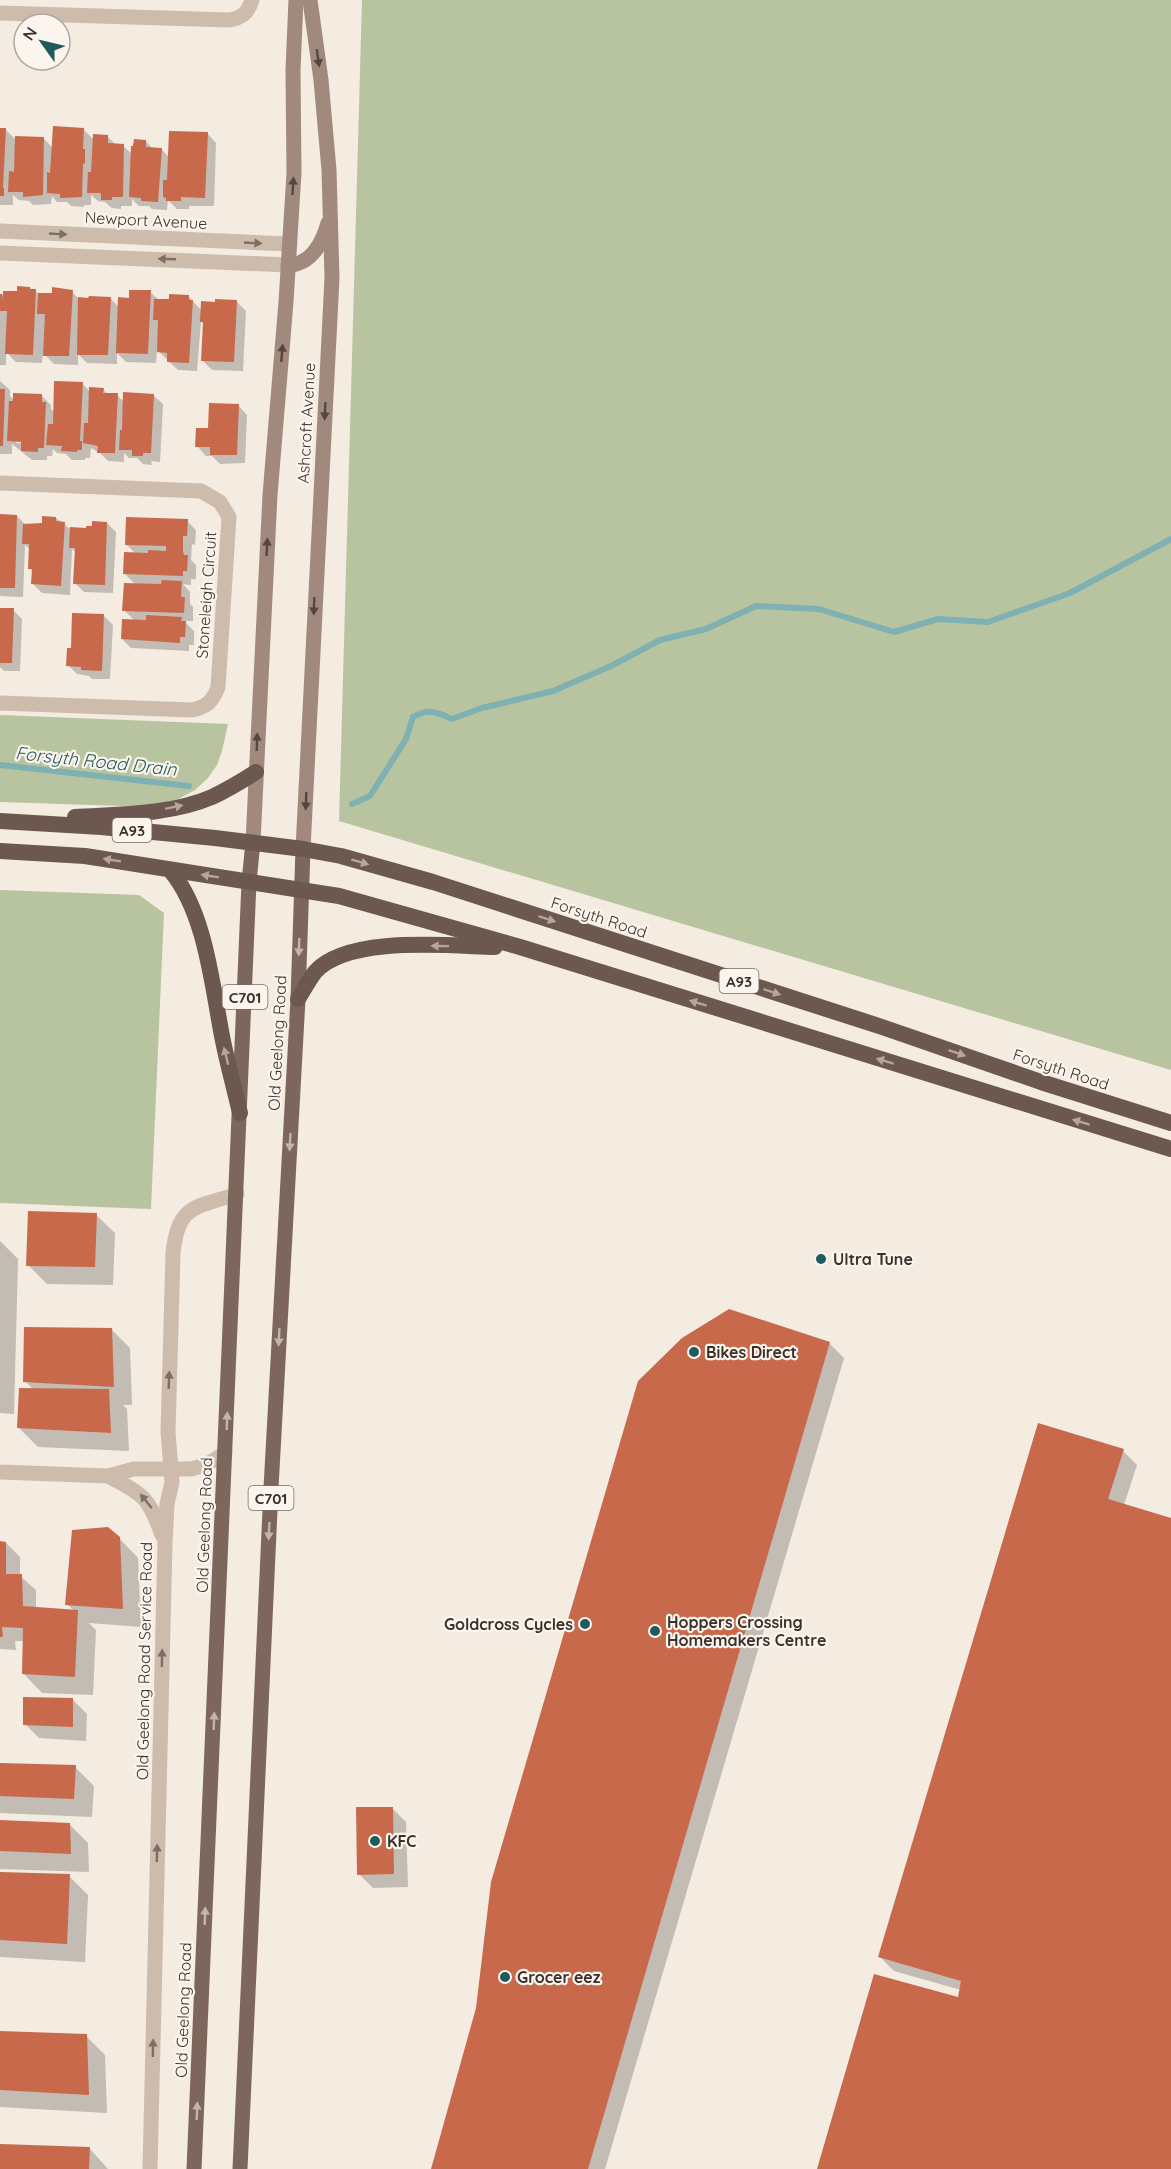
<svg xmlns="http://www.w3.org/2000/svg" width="1171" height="2169" font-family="Quicksand,sans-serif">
<rect width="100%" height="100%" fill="#f4ebe1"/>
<g fill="#b8c4a0">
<polygon points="362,0 1171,0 1171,1070 339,821"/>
<polygon points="0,715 228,724 222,751 217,765 208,778 195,790 178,799 152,807 0,802"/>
<polygon points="0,890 139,895 164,913 151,1209 0,1203"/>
</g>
<g fill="#0003" fill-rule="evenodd">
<polygon points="0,129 5,129 17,141 44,139 53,148 83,129 94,140 107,136 116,145 123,146 132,154 146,141 153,149 161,149 169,157 207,133 216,143 214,206 189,206 189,209 177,209 168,200 167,210 152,209 149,206 139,206 132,199 132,206 121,206 121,209 112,208 105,202 98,201 91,195 91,205 84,205 84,207 71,206 67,202 57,202 52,196 51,204 33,205 29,201 19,200 13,195 13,205 0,205"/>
<polygon points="30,288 40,294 72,292 79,299 110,298 119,307 130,299 150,292 159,300 188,296 202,311 237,302 246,311 243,371 212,370 203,361 205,325 201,321 197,371 178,370 157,350 156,363 126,362 117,353 117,364 87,363 78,354 78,365 54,364 43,353 42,363 16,362 6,352 6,365 0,365 0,295 18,293"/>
<path d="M0,381L10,390V396L14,400L42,396L51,405V409L55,413L82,383L90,392L103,389L108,395H117L124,402L153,395L163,404L160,462L151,461L152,465L143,464L137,458H129L124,453V462L108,461L101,454L91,448L90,458H85V460H72L66,454L57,453L53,449L52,456H47V460H32L12,444V454H0ZM16,440L29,443H16Z"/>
<polygon points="238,405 247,415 245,463 220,464 212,456 206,456 197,446 209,430"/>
<polygon points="0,516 17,516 26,525 43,524 56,518 70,529 88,530 107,523 116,532 113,593 84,592 75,583 76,553 72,549 70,595 42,593 33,584 33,572 30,568 31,550 25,545 23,597 0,596"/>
<polygon points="187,521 196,530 195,545 192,544 191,560 196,565 196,579 191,579 191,585 183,584 190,592 190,604 193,607 193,621 184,621 194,631 194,645 189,645 189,651 131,648 122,639 135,621 124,610 136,585 125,574 136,554 126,544"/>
<polygon points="0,609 13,610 22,619 20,671 4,671 0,667"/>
<polygon points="104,616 113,625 110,679 92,679 89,676 77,674 68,665 72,649"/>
<polygon points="96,1215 115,1233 113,1285 47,1284 28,1265"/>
<polygon points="0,1241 18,1259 14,1414 0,1413"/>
<polygon points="729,1311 830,1344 844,1358 605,2169 432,2169"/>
<polygon points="111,1329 130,1348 132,1405 123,1405 127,1409 129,1451 38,1447 19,1428 33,1389 25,1381"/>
<polygon points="1123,1451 1137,1465 1124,1505 1171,1519 1171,2169 818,2169 959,1999 961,1990 894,1971 880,1957"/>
<polygon points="119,1538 138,1558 141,1627 89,1623 96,1630 93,1695 42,1693 24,1674 24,1641 15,1641 16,1650 0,1649 0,1543 6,1543 20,1557 20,1576 36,1590 36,1608 74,1611 67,1604"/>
<polygon points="73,1700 87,1714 86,1741 39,1738 25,1724"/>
<polygon points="0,1764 75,1767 94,1786 92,1817 0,1813"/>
<polygon points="392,1808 406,1822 408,1887 373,1888 359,1874"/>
<polygon points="0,1821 69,1824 88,1843 89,1872 0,1869"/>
<polygon points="0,1874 69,1876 88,1895 85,1962 0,1957"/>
<polygon points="0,2032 86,2036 105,2055 107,2113 0,2107"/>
<polygon points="0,2145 90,2149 108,2169 0,2169"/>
</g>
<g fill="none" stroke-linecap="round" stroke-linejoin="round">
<g stroke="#7fb0b2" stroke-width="6">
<polyline points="0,765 189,786"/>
<path d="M352,804L370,796L406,739L413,717C428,708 437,712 452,719L482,708L553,691L611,666L660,640L706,629L756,606L819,609L894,632L938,619L988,622L1070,593L1171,539"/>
</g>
</g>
<g fill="#c8694b">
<polygon points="53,126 84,128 83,149 85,149 85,163 83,164 82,197 60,198 60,194 47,193 47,172 50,173"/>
<polygon points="0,128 6,128 3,188 4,188 4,196 0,196"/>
<polygon points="169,131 208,132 205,198 181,197 181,201 166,201 166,198 163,197 163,180 167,180"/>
<polygon points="93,134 108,135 108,143 124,144 123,197 112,197 112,200 101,200 101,193 87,193 88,172 91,172"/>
<polygon points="15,136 44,137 43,195 23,197 23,192 8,192 9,171 14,172"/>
<polygon points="134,139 146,140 146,147 162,148 158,202 141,201 141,198 129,197 131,146 133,146"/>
<polygon points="17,286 30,287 30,289 36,289 33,355 5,354 7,311 0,311 0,294 2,294 3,300 3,291 17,291"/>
<polygon points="52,287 73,290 69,356 43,356 45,314 37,314 38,293 52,293"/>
<polygon points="129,290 151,290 148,354 116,353 118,297 129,298"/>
<polygon points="169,294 189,295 189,300 193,300 189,363 167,362 167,353 157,352 158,320 153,320 154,299 169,299"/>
<polygon points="89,296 111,297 108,355 77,355 78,297 88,298"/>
<polygon points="215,299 237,300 234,362 201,361 203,322 200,322 201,301 215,302"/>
<polygon points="54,381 83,382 80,441 82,441 82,450 77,450 77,452 61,451 62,446 46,445 48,424 53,424"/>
<polygon points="89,387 104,388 103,393 118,393 115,453 97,453 98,446 83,443 84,423 88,423"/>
<polygon points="0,389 5,389 3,446 0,446"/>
<polygon points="123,392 154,394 151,453 143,453 143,456 132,456 132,450 119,450 120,430 122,430"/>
<polygon points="13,393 42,394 42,402 46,402 44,448 38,448 38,452 21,451 21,442 7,441 9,401 13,401"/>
<polygon points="209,403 239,404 237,455 210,455 210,447 195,447 196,428 208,428"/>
<polygon points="0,514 17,515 15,588 0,588"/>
<polygon points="42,516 56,517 56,521 65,522 61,586 31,584 32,569 28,569 29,544 22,544 23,524 42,523"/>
<polygon points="126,517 188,519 187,536 183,536 183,551 184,555 188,555 187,571 183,571 183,576 123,574 124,552 148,553 148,550 166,551 166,546 125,545"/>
<polygon points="92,521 107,522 105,585 73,584 75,548 69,548 70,527 86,528 86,526 92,526"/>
<polygon points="162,580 182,581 181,597 185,597 184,613 122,611 124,583 161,584"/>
<polygon points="0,608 14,608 12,663 0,663"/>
<polygon points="72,613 104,614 102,671 81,670 81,667 66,666 67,648 71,648"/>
<polygon points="146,615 182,617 181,621 186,621 185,637 180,637 180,643 121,639 122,619 146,620"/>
<polygon points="28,1211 97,1213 95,1267 26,1266"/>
<polygon points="729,1309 830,1342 588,2169 431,2169 476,2008 491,1882 638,1381 682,1338"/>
<polygon points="24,1327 112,1328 114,1387 23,1382"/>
<polygon points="19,1388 109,1389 111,1433 17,1428"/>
<polygon points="1038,1423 1124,1449 1108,1499 1171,1518 1171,2169 817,2169 874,1974 958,1997 961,1981 878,1957"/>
<polygon points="108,1527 120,1537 123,1609 65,1605 72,1530"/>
<polygon points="0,1541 6,1542 6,1574 22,1574 23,1606 78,1610 75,1677 22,1674 23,1628 2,1627 3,1637 0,1637"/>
<polygon points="23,1697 73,1698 73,1727 23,1725"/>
<polygon points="0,1763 76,1765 74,1799 0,1796"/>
<polygon points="356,1807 393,1807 394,1874 357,1875"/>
<polygon points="0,1820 70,1823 71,1854 0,1851"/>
<polygon points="0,1872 70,1874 67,1944 0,1940"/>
<polygon points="0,2031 87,2034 89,2095 0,2090"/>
<polygon points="0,2144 90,2147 89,2169 0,2169"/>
</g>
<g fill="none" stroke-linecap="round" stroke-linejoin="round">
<g stroke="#cdbbac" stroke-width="15">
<path d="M0,13L229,20C242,18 248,13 252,0"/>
<polyline points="0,231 290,244"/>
<polyline points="0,253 288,265"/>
<path d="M0,483L201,491L220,502L229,517L218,687C213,701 207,707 192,710L0,703"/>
<polyline points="0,1472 108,1476 134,1469 191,1469 206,1465 225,1453"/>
<path d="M108,1476C144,1495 148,1496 162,1535"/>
<path d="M150,2169L165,1543L167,1504L172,1482L168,1432L173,1253C178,1204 195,1208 237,1194"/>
</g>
<g stroke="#a18a7d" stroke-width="15">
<path d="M288,265C311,265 323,242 328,223"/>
<polyline points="253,842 270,495 286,302 294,173 293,70 296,0"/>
<polyline points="303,849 332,278 329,170 321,80 310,0"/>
</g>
<g stroke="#7d675c" stroke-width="15">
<polyline points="194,2169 249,882 253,842"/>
<polyline points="240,2169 271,1488 298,999 303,849"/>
</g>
<g stroke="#6c584f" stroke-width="16">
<path d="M75,817C119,814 170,815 212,797C227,790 242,781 256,772"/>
<polyline points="0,821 101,827 215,838 303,849 341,856 433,882 882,1027 1041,1082 1171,1123"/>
<polyline points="0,851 85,856 339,896 520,947 1171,1149"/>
<path d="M170,870C205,911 212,984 222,1036C227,1062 234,1087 240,1113"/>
<path d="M298,999C303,991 309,980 315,972C348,935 450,946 495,947"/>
</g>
</g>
<defs><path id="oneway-solid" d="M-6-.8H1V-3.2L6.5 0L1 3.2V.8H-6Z" transform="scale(1.5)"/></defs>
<g fill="#544640">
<use href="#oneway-solid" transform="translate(318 58) rotate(82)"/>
<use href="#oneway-solid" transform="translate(293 186) rotate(-87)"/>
<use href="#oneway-solid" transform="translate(282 353) rotate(-85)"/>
<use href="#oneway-solid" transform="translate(325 411) rotate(93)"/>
<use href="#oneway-solid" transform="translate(267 547) rotate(-87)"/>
<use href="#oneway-solid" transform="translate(314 606) rotate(92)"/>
<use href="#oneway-solid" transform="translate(257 742) rotate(-88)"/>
<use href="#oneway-solid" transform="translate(306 801) rotate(92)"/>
</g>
<g fill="#7d6f65">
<use href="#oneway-solid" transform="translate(58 234) rotate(3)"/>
<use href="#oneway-solid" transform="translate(253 243) rotate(3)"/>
<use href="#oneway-solid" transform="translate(167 259) rotate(-178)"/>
<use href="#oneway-solid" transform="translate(169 1380) rotate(-88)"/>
<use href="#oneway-solid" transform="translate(146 1501) rotate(-129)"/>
<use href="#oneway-solid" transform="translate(162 1658) rotate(-89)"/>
<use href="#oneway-solid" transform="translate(157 1853) rotate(-89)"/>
<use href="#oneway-solid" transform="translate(153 2048) rotate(-89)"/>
</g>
<g fill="#b4a69e">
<use href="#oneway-solid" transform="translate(174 807) rotate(-12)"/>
<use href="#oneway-solid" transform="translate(112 860) rotate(-171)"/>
<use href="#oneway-solid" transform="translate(360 862) rotate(16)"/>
<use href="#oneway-solid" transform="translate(210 876) rotate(-171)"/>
<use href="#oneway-solid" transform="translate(547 919) rotate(18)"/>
<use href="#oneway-solid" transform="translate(440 946) rotate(-179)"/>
<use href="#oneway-solid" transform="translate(772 992) rotate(18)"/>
<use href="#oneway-solid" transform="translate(698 1003) rotate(-163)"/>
<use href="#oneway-solid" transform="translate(957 1053) rotate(19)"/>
<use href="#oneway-solid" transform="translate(226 1056) rotate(-104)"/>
<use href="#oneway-solid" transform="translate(885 1061) rotate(-163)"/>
<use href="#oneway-solid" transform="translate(1081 1122) rotate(-163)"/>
</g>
<g fill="#c2b5ac">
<use href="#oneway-solid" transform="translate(299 947) rotate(92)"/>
<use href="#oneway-solid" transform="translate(290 1142) rotate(93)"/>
<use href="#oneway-solid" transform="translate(279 1337) rotate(93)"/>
<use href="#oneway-solid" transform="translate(227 1421) rotate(-88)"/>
<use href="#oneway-solid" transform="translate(269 1531) rotate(93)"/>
<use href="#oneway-solid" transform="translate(214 1721) rotate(-88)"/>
<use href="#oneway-solid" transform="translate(205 1916) rotate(-88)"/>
<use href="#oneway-solid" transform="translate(197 2111) rotate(-88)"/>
</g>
<g fill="#1f5a5e" stroke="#fbf5ee" stroke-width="2">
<circle cx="821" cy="1259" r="6"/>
<circle cx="694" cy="1352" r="6"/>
<circle cx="585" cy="1624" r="6"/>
<circle cx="655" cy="1631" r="6"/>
<circle cx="375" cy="1841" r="6"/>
<circle cx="505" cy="1977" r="6"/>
</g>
<g text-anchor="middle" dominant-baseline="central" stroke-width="4.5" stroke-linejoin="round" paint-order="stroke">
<g fill="#fbf5ee" stroke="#756b66" stroke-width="1.5">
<rect x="112.5" y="818" width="39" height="24" rx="4.5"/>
<rect x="719.5" y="969" width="39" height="24" rx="4.5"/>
<rect x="222.5" y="985" width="45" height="24" rx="4.5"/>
<rect x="248.5" y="1486" width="45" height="24" rx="4.5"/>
</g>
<g font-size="15" font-weight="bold" fill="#3b302b">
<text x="132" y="830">A93</text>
<text x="739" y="981">A93</text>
<text x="245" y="997">C701</text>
<text x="271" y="1498">C701</text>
</g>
<g font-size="16" fill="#3b302b" stroke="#fbf5ee">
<text transform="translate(146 220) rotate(3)">Newport Avenue</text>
<text transform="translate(306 423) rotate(-87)">Ashcroft Avenue</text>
<text transform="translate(206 595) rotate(-86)">Stoneleigh Circuit</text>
<text transform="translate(599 917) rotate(18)">Forsyth Road</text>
<text transform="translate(277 1043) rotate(-87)">Old Geelong Road</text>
<text transform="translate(1061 1069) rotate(18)">Forsyth Road</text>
<text transform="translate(204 1525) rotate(-88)">Old Geelong Road</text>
<text transform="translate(144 1661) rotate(-89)">Old Geelong Road Service Road</text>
<text transform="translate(183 2010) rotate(-88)">Old Geelong Road</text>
</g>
<g font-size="16" font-weight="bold" fill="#3b302b" stroke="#fbf5ee" text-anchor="start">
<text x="833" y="1259">Ultra Tune</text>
<text x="706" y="1352">Bikes Direct</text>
<text x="667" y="1622">Hoppers Crossing<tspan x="667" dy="18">Homemakers Centre</tspan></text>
<text x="573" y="1624" text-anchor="end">Goldcross Cycles</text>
<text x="387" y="1841">KFC</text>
<text x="517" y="1977">Grocer eez</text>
</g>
<g font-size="18" font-style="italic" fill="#1f5a5e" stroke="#fbf5ee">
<text transform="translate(96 761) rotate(6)">Forsyth Road Drain</text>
</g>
</g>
<g transform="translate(42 42) rotate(304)"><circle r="28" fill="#fbf5ee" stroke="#aea6a0" stroke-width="1.5"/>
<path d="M0-4.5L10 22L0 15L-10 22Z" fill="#1f5a5e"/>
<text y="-9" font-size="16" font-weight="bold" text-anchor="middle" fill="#3b302b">N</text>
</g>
</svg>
